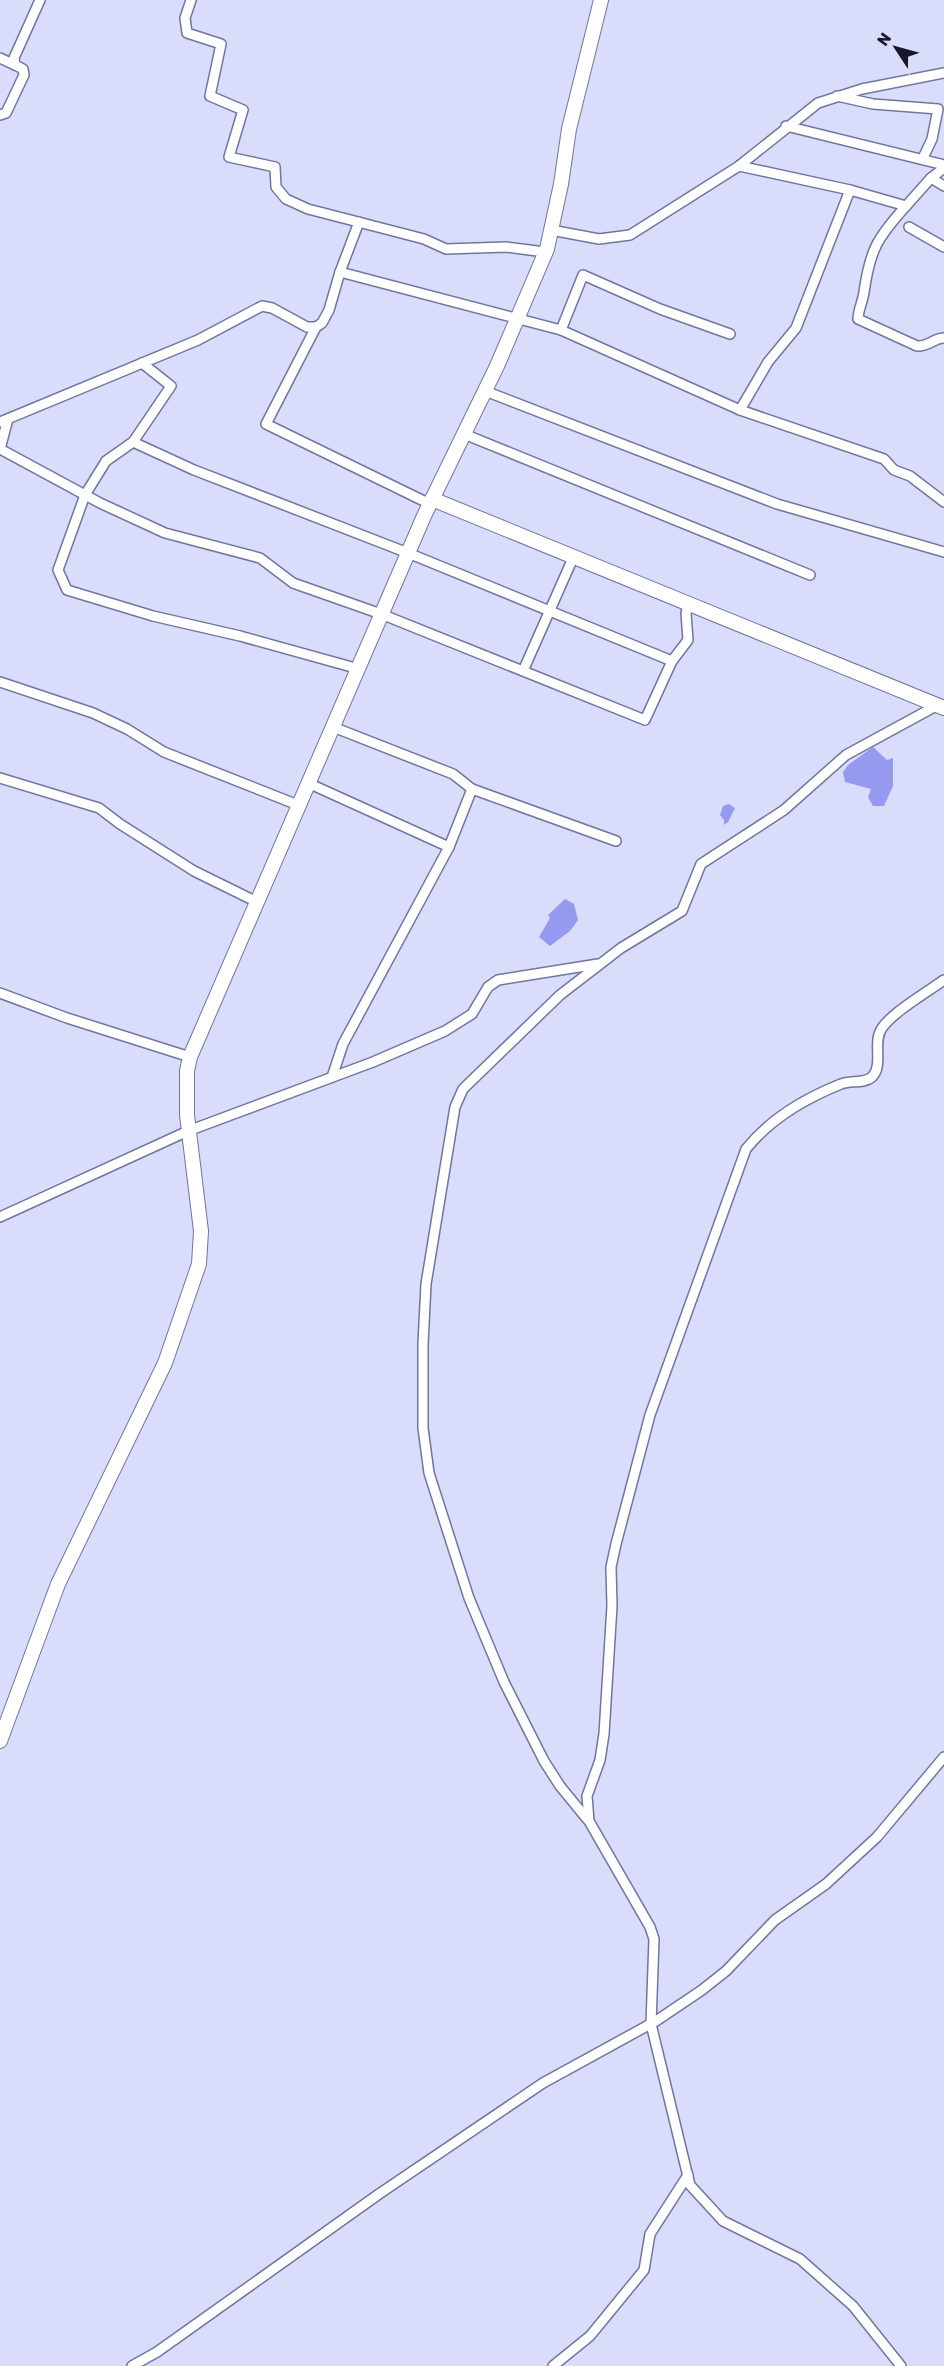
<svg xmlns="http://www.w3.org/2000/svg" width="944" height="2366" font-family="Rubik,sans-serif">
<rect width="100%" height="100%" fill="#d9ddfb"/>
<g fill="#959af0">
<polygon points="873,747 887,760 893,758 893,786 884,806 873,806 868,797 871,789 845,782 843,772 848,765"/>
<polygon points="729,804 735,808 728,822 724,825 724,820 720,815 723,806"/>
<polygon points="565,899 574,904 578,920 570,931 550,946 539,937 550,918 548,915"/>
</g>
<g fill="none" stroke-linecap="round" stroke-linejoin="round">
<g stroke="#7175a1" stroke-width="12">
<g id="street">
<polyline points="191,0 185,18 187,33 221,44 210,96 243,110 229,157 275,167 276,187 286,199 308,209 424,239 446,249 506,247 545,252"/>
<polyline points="0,58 15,65"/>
<polyline points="837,96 873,104 938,109 932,139 923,158"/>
<polyline points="0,115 6,113 24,75 23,69 15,65 14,58 40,0"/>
<polyline points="786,126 944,165"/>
<polyline points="739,166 850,190 906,206 931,178 944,168"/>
<polyline points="931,178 944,186"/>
<path d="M906,206C877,238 870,250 864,292C863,301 858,310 858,319L917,346C928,347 934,338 944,338"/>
<polyline points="909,227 944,247"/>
<polyline points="551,230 599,239 630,235 739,166 818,103 862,89 944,73"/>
<polyline points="340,272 561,330 740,410 884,459 894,470 910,476 944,502"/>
<polyline points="316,327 266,424 430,504"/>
<polyline points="561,330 583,275 660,309 730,334"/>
<polyline points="142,363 171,386 133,442 106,461 85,495 58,570 67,590 153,616 240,636 359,669"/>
<polyline points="485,391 777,504 944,552"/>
<polyline points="740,410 768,362 796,328 850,190"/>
<polyline points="8,419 0,449 100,503 165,533 260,558 293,583 381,614 645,720 672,661"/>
<polyline points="0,422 198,340 262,306 272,308 307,327 316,327 322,323 329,310 340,272 359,222"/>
<polyline points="464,434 810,575"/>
<polyline points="133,442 194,470 408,553 672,661 688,640 686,613 688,605"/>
<polyline points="523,671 573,558"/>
<polyline points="0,682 93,713 127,729 164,752 298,805"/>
<polyline points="0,778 99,808 120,824 194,871 257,902"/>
<polyline points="308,783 449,847"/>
<polyline points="472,789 616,841"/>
<polyline points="0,993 67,1018 190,1057"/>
<polyline points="332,1077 343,1044 449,847 472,789 453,774 333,727"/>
<polyline points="0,1217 188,1131 373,1062 445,1031 472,1014 488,987 498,980 598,964"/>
<polyline points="587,1819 560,1786 544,1761 504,1682 469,1598 429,1473 423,1428 423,1344 426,1284 455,1107 463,1089 560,995 621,948 682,911 701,864 784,810 846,755 936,706"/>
<polyline points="132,2366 157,2352 379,2194 543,2083 656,2021 702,1990 726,1971 775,1920 826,1884 877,1837 944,1757"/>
<polyline points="553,2366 590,2336 644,2270 650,2234 688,2175"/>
<path d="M901,2366L853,2306L800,2259L723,2221L690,2185L651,2024L654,1939L650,1927L589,1821L587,1796L600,1760L604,1734L612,1606L611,1567L616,1544L650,1415L746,1149C770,1119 806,1098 841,1084C850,1080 864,1084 872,1077C884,1065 872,1042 882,1028C893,1012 927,992 944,980"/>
</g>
</g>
<g stroke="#7175a1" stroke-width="16">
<g id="secondary">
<polyline points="432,499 944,708"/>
<polyline points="0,1741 58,1584 165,1363 199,1264 201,1231 187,1115 187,1071 190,1057 424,516 497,366 547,249 561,184 569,129 601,0"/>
</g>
</g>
<use href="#street" stroke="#fff" stroke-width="9"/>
<use href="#secondary" stroke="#fff" stroke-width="14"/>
</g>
<g transform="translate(896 48) rotate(306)" stroke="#d9ddfb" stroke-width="4.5" paint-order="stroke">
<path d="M0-4.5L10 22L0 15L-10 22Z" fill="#17182a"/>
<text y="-9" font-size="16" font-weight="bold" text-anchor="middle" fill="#17182a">N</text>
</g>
</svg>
